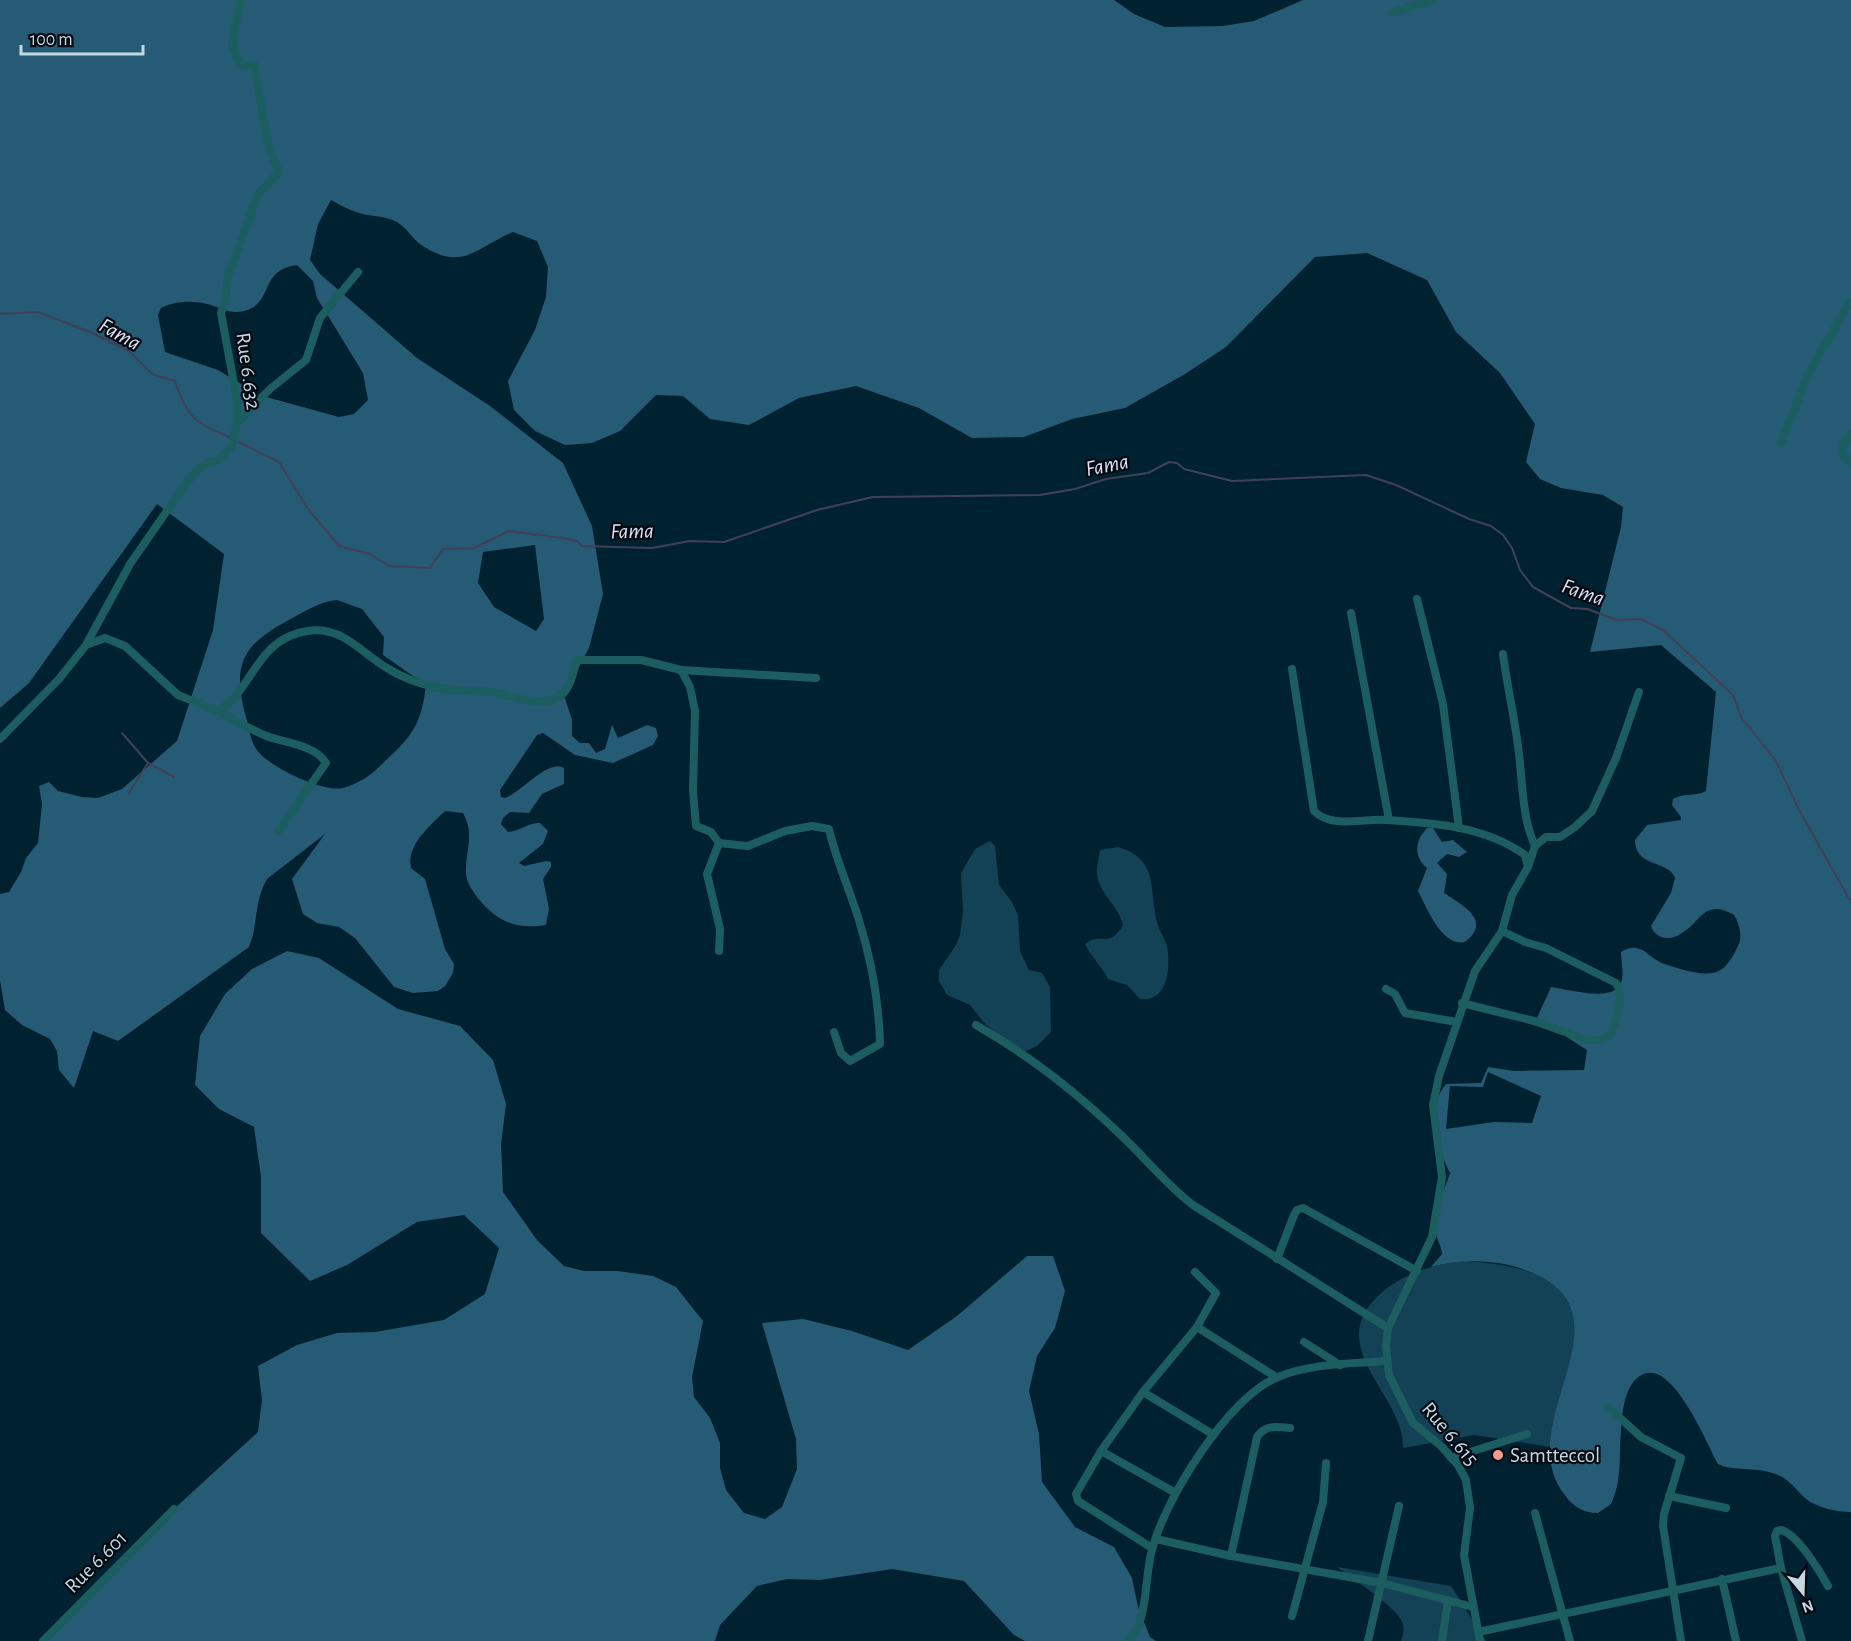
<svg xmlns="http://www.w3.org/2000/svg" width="1851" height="1641" font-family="'Alegreya Sans',sans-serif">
<rect width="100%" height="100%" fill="#002130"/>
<g fill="#134155">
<polygon points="990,841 995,846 999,885 1012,902 1018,915 1020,951 1029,970 1042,973 1050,987 1051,1032 1037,1046 1022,1053 986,1025 970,1005 947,995 939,981 939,970 956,945 960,935 963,912 961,873 975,849"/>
<path d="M1118,847C1159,859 1149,889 1157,922C1159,931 1165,938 1167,947C1171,967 1168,1003 1140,999L1127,985L1108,979C1102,966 1091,957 1085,944C1102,931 1108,950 1123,925C1119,906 1099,894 1097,874C1096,867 1099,858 1100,850Z"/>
<path d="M1465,1261C1509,1264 1578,1272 1575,1330C1573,1369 1554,1407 1551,1447L1474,1435L1403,1448C1405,1396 1324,1349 1377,1297C1400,1274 1434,1264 1465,1261Z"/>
<path d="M1337,1567L1451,1586L1486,1641H1401C1403,1635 1405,1629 1402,1622C1397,1607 1351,1578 1337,1567Z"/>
</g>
<g fill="#255b74" fill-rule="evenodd">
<path d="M0,0H1114L1134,14L1165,27L1223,26L1254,21L1303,0H1851V1512C1837,1512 1818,1508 1806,1499C1796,1490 1790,1480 1778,1475C1757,1466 1733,1472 1718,1464C1706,1442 1671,1355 1640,1376C1624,1386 1622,1414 1621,1431C1619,1456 1622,1481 1611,1504L1598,1513C1583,1513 1572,1506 1564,1494C1509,1422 1641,1311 1525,1270C1495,1259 1461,1259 1431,1267L1442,1254C1441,1245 1436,1238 1435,1230C1431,1212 1445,1190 1450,1173C1437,1147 1425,1109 1446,1084L1481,1083L1488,1067L1514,1071L1584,1070L1587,1050L1537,1018L1551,987C1566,989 1611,1002 1620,985C1625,977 1621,961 1621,952C1641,940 1647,957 1662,963C1676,968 1709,980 1722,969C1728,965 1735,953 1738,946C1743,937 1739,923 1734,915C1704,898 1701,922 1682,933C1671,941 1656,940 1651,926L1671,893L1675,878C1669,860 1635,868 1635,840L1647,825L1681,820V817L1672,805L1673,799C1685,792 1696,797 1706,791L1716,692L1661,645L1590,652L1621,527L1623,507L1603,495L1561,488L1540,479L1526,462L1535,424L1500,373L1456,332L1427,280L1367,253L1315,257L1226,347L1185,374L1125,408L1072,419L1024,437L972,438L919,408L856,386L799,398L749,425L710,419L683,396L656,395L620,431L592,443L565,445L535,431L514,410L508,381L535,330L546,297L548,267L537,241L513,232C475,248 462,273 420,244C412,238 406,227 397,222C384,215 369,217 356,212C347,209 339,204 331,200L318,224L310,260L320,274L417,358L490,406L563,463L592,526L603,594L589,648L564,695L572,720V736L580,743H589L596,753L605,749L612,725L618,738L647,725L656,728L658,736L653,745L613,763L575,755L543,733L537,735L500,790L501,797L505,798C522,792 547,759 564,768V784L542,794L529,813L510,812L503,818L501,824L508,832C520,831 527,823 540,823L548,831L543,844L519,863L524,866L546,861L551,862V867L543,879L549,909L546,925C515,930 496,921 477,897C470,887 465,880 466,867C467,846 474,833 463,813L445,811C430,826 406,845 411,868L425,879L445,949L454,964L453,973L445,986L438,991L413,993L394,987L355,938L339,927L317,923L303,914L292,879L325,834L267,879C254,900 258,926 249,947L118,1041L93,1031L74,1088L59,1070L57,1051L50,1039L22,1025L5,1010L0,980V894L9,892L21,872L26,858L38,843L42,804L39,786L49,782L58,791L82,797L98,798L122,789L177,741L213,630L224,554L157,504L29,683L0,708ZM297,265L313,281L317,298L363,373L368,400L354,414L339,417L259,395L218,370L165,352L158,315L161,308C174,301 193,300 207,304C220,307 230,315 244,311C275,303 258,270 297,265ZM535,545L544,619L536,631L494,607L478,583L483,552ZM337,600L362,609L384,637L383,655L426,685C421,727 411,737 381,765C370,776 358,784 343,788C323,793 264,765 255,747C250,739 249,726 246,717C232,666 241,646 287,621C304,612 318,602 337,600ZM1488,1072L1541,1096L1532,1123L1494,1122L1446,1129L1450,1086L1483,1087Z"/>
<path d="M1427,828H1433L1442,842L1453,840L1467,852L1459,857L1447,854L1437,863L1447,874L1444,893C1460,904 1494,920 1465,942C1442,947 1427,908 1418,891L1427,868C1413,856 1415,841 1427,828Z"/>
<polygon points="287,951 319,958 398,1009 460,1026 493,1060 506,1104 501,1144 503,1192 537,1240 564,1266 584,1271 618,1271 653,1276 676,1287 703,1321 692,1377 694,1397 710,1418 720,1443 720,1468 726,1490 744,1513 765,1519 782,1507 797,1469 796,1439 762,1323 803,1319 852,1331 908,1350 957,1316 1027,1256 1053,1256 1065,1291 1055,1328 1037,1356 1029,1391 1039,1434 1042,1482 1075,1527 1114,1547 1132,1578 1138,1607 1150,1637 1156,1641 1025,1641 1014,1635 964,1581 892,1569 820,1580 787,1579 757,1586 720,1625 715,1641 44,1641 174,1509 258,1432 262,1400 258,1366 297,1345 337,1333 375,1332 444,1320 485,1294 499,1248 464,1215 417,1222 347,1265 310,1281 261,1233 261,1177 254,1127 219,1109 195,1085 200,1036 225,994 252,969"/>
</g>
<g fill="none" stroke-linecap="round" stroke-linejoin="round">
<g stroke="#424059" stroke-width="2">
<path d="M0,314L38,312L90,332L129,351L152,374L175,381C187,417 195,424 230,437"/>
<polyline points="239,442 279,462 308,509 339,546 370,554 389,566 430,568 443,549 474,548 509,531 563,538 577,541 582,546 652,548 690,541 724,542 817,510 873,497 1040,495 1075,489 1106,479 1148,473 1169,462 1177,463 1184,469 1232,481 1366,475 1396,485 1469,519 1491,526 1503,535 1512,548 1520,570 1533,587 1571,608 1587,609 1617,620 1641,619 1663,630 1733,695 1741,717 1776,761 1799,810 1851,902"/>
<polyline points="122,733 148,763 174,777"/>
<polyline points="129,793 148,763"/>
</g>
<g stroke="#1c5d60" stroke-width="8">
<polyline points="1391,13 1432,0"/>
<polyline points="237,423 270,389 306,360 320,318 358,272"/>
<polyline points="1851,433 1843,444 1842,453 1851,463"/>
<polyline points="1781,443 1808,375 1849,303"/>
<polyline points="1417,599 1443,704 1459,828"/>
<polyline points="1351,613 1389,820"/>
<polyline points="87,643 130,564 178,495 195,472 207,463 219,460 232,446 237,423 237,400 221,313 226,298 227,280 258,194 279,172 269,149 254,65 240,65 232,43 241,0"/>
<path d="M1503,654C1507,685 1514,715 1518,746C1523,780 1521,815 1535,846"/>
<path d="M1292,669L1314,811C1332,829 1363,818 1386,820C1434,823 1485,826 1525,855L1528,867L1512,895L1502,931L1475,971L1439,1076L1433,1105L1442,1177L1432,1237L1388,1328L1386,1346L1389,1375L1413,1423L1441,1446L1458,1465L1466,1480L1470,1508L1464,1555L1480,1641"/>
<path d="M816,678L681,670L690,687L695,711L693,791L696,826L711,832L719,843L748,846L785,831L812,826L829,829C836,860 849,888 858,917C871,958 879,1001 880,1044L850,1061L841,1053L834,1032"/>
<path d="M218,711C233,719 248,728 264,735C282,743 315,744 326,763L278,831"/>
<path d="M0,739L59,679L86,645L105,638L125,646L178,695L218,711C254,689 256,639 307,631C342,625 361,653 387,668C406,680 430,687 452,690C466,692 480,690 493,692C515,696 549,713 566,690C573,680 573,670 577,660H641L681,670"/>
<polyline points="1528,867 1535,846 1546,837 1560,837 1575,827 1592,811 1616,758 1639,692"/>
<polyline points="719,951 720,929 707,874 719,843"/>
<polyline points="1386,989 1395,994 1405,1013 1457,1022"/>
<path d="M1462,1003L1534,1021L1588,1040H1601L1610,1035C1616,1022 1625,996 1616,983L1546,948L1525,942L1502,931"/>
<path d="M976,1025C1033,1058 1076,1092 1123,1137C1147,1160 1167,1185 1193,1205L1388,1328"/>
<polyline points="1277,1259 1294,1215 1297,1210 1303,1208 1417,1271"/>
<polyline points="1197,1327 1276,1377"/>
<polyline points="1304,1342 1340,1365"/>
<polyline points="1143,1392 1214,1435"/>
<polyline points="1608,1407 1641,1437 1681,1458 1664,1514 1663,1526 1681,1641"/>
<polyline points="1101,1451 1174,1492"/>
<polyline points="1451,1458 1527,1434"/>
<polyline points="1669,1496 1726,1508"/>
<polyline points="1535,1513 1570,1641"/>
<polyline points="1156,1539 1231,1556 1382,1583 1473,1607"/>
<polyline points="1152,1548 1078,1501 1076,1494 1101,1451 1143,1392 1197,1327 1216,1293 1195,1272"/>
<path d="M1231,1556L1257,1437C1266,1424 1276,1427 1290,1428"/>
<polyline points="1722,1579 1736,1641"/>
<polyline points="1292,1616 1323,1502 1326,1463"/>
<polyline points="1478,1632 1781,1568"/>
<polyline points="43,1641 174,1509"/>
<path d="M1129,1641C1149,1619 1144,1578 1152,1550C1165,1499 1228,1397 1278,1377C1311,1363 1352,1364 1386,1361"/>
<polyline points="1368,1641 1399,1506"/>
<polyline points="1442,1641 1448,1600"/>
<path d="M1802,1641L1781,1568L1775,1536L1777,1531L1781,1530C1797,1534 1820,1571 1828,1586"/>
</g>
</g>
<circle fill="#f59c90" stroke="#010910" stroke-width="2" cx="1498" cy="1455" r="6"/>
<g text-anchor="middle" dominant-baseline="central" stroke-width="4.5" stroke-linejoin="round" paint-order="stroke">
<g font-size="21" fill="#c5d7e1" stroke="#010910">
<text transform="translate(248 371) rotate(82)">Rue 6.632</text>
<text transform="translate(1450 1434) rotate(50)">Rue 6.615</text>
<text transform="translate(96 1562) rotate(-45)">Rue 6.601</text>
</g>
<g font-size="21" fill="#c5d7e1" stroke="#010910" text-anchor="start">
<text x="1510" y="1455">Samtteccol</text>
</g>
<g font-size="22" font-style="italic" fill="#e3e0f5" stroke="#010910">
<text transform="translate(120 334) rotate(29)">Fama</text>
<text transform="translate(1107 465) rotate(-11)">Fama</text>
<text transform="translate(632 531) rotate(-1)">Fama</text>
<text transform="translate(1583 592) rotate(19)">Fama</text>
</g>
</g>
<g transform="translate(1803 1593) rotate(161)" stroke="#010910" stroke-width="4.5" paint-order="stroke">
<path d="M0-4.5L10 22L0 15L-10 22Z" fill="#c5d7e1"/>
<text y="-9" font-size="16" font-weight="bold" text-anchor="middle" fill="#c5d7e1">N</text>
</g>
<path d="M21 45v9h122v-9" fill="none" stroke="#c5d7e1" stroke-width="3"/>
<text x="30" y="45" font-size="18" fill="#c5d7e1" stroke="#010910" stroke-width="4.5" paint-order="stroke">100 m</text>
</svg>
